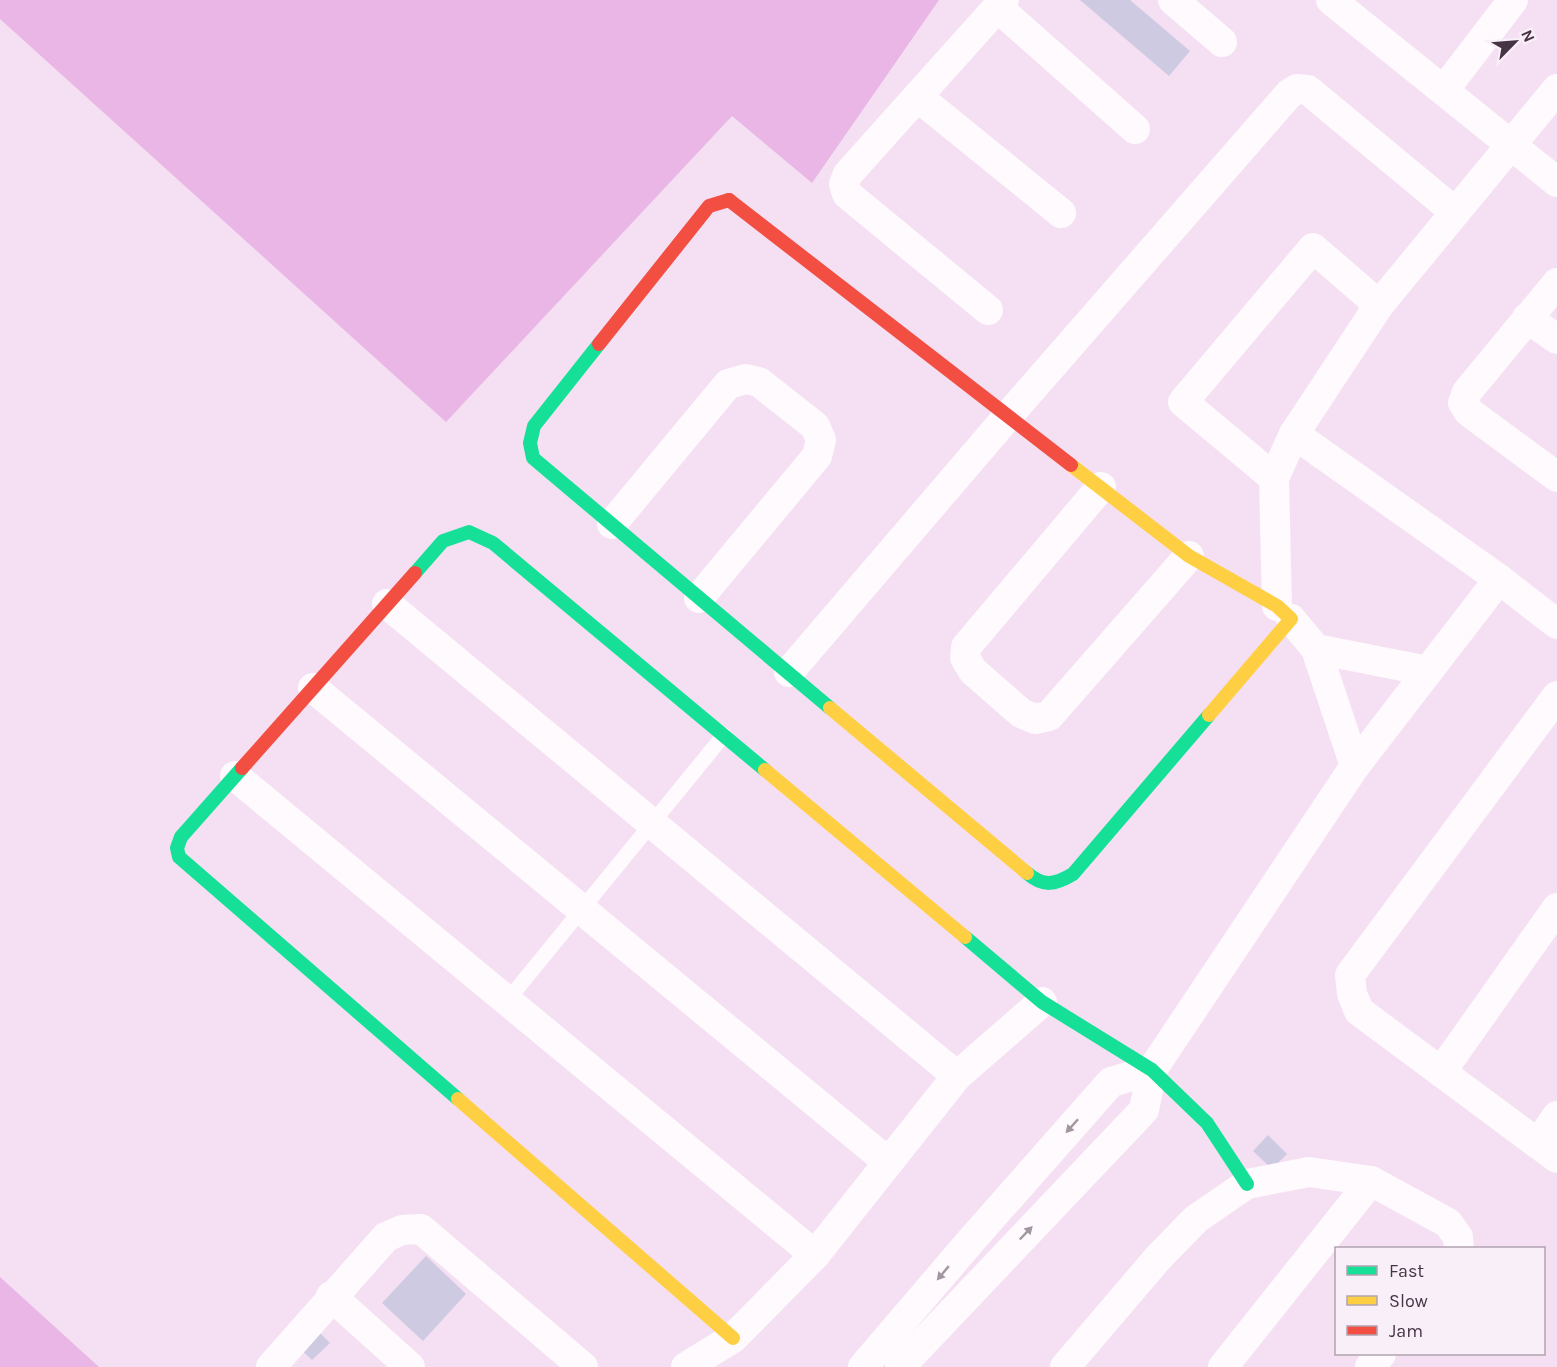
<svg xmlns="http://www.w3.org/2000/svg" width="1557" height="1367" font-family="Karla,sans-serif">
<rect width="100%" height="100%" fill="#f5e0f3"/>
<g fill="#e9b6e5">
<polygon points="0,0 939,0 812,183 732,116 446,422 0,19"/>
<polygon points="0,1277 99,1367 0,1367"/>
</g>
<g fill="#cecae2">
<polygon points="1080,0 1130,0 1190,51 1169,76"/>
<polygon points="1268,1135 1287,1154 1272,1169 1253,1151"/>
<polygon points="426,1256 466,1294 423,1341 382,1303"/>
<polygon points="312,1325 330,1343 312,1360 294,1343"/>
</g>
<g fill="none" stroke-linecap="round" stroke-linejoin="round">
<polyline stroke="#fefafd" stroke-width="15" points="507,1001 724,735"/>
<g stroke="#fefafd" stroke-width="30">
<polyline points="1173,0 1222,42"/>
<polyline points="1331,0 1557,182"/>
<polyline points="997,7 1135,129"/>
<polyline points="1444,90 1513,0"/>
<polyline points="918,97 1061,213"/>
<polyline points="1557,283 1467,392 1463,403 1469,412 1557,477"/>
<polyline points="988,310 847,194 844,184 848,174 1004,0"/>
<polyline points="1527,318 1557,339"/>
<polyline points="1294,434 1499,579 1557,624"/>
<polyline points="1274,478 1183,402 1313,248 1379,305"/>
<polyline points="1101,487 966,647 965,658 973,671 1021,713 1035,719 1049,716 1189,556"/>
<polyline points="612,524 728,384 746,379 759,382 815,426 821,440 817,456 699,598"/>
<polyline points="387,604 957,1076"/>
<polyline points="1277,606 1274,478 1294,434 1379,305 1557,89"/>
<polyline points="1291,619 1316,649 1355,766"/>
<polyline points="1316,649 1428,671"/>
<polyline points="789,672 1008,416 1289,94 1297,89 1308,90 1455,212"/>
<polyline points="313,688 888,1162"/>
<polyline points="1557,696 1350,975 1352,994 1359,1011 1557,1158"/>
<polyline points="235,776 815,1255"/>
<polyline points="1441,1072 1557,908"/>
<polyline points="1538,1144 1557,1116"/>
<polyline points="331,1296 410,1367"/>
<polyline points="271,1367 386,1237 402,1230 421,1229 583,1367"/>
<polyline points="686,1367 733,1338 815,1255 957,1076 1042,1002"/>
<polyline points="863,1367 969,1243 1111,1082 1152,1070"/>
<polyline points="900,1367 1144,1110 1152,1070 1355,766 1499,579"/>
<polyline points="1065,1367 1158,1258 1196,1219 1247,1184 1309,1172 1371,1181 1448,1223 1458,1237 1459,1248"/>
<polyline points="1223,1367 1371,1181"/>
<polyline points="1370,1367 1381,1354"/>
</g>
<g stroke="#16e098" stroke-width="14">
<polyline points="599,344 534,426 530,443 533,458 830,708"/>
<polyline points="415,573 443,541 469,532 493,543 765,770"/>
<polyline points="242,768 181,837 177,848 179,857 458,1099"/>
<path d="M1027,873C1043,887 1055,885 1073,874L1209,715"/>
<polyline points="965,937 1042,1002 1152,1070 1207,1123 1247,1184"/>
</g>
<g stroke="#ffcf43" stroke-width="14">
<polyline points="1071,465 1189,556 1277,606 1291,619 1209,715"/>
<polyline points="830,708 1027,873"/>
<polyline points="765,770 965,937"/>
<polyline points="458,1099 733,1338"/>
</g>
<g stroke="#f24e42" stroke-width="14">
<polyline points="729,200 1071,465"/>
<polyline points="599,344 709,206 729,200"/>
<polyline points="242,768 415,573"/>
</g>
</g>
<defs><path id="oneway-solid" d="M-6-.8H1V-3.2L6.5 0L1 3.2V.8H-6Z" transform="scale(1.5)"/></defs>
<g fill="#a296a1">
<use href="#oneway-solid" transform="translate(1072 1126) rotate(132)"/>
<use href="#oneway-solid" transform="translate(1026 1233) rotate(-46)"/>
<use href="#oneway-solid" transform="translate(943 1273) rotate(130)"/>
</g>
<rect x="1335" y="1247" width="210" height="108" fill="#f9eff8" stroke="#b1a4b0" stroke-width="1.5"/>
<rect x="1347" y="1266" width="30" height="9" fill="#16e098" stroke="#b1a4b0" stroke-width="1.5"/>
<text x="1389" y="1277" font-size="18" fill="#463345">Fast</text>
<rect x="1347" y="1296" width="30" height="9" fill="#ffcf43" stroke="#b1a4b0" stroke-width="1.5"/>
<text x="1389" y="1307" font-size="18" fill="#463345">Slow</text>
<rect x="1347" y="1326" width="30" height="9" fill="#f24e42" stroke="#b1a4b0" stroke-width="1.5"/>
<text x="1389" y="1337" font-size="18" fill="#463345">Jam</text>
<g transform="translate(1515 42) rotate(65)" stroke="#f9eff8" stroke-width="4.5" paint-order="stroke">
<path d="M0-4.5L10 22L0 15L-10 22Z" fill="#463345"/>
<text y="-9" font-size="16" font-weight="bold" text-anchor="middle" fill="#463345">N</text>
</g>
</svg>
